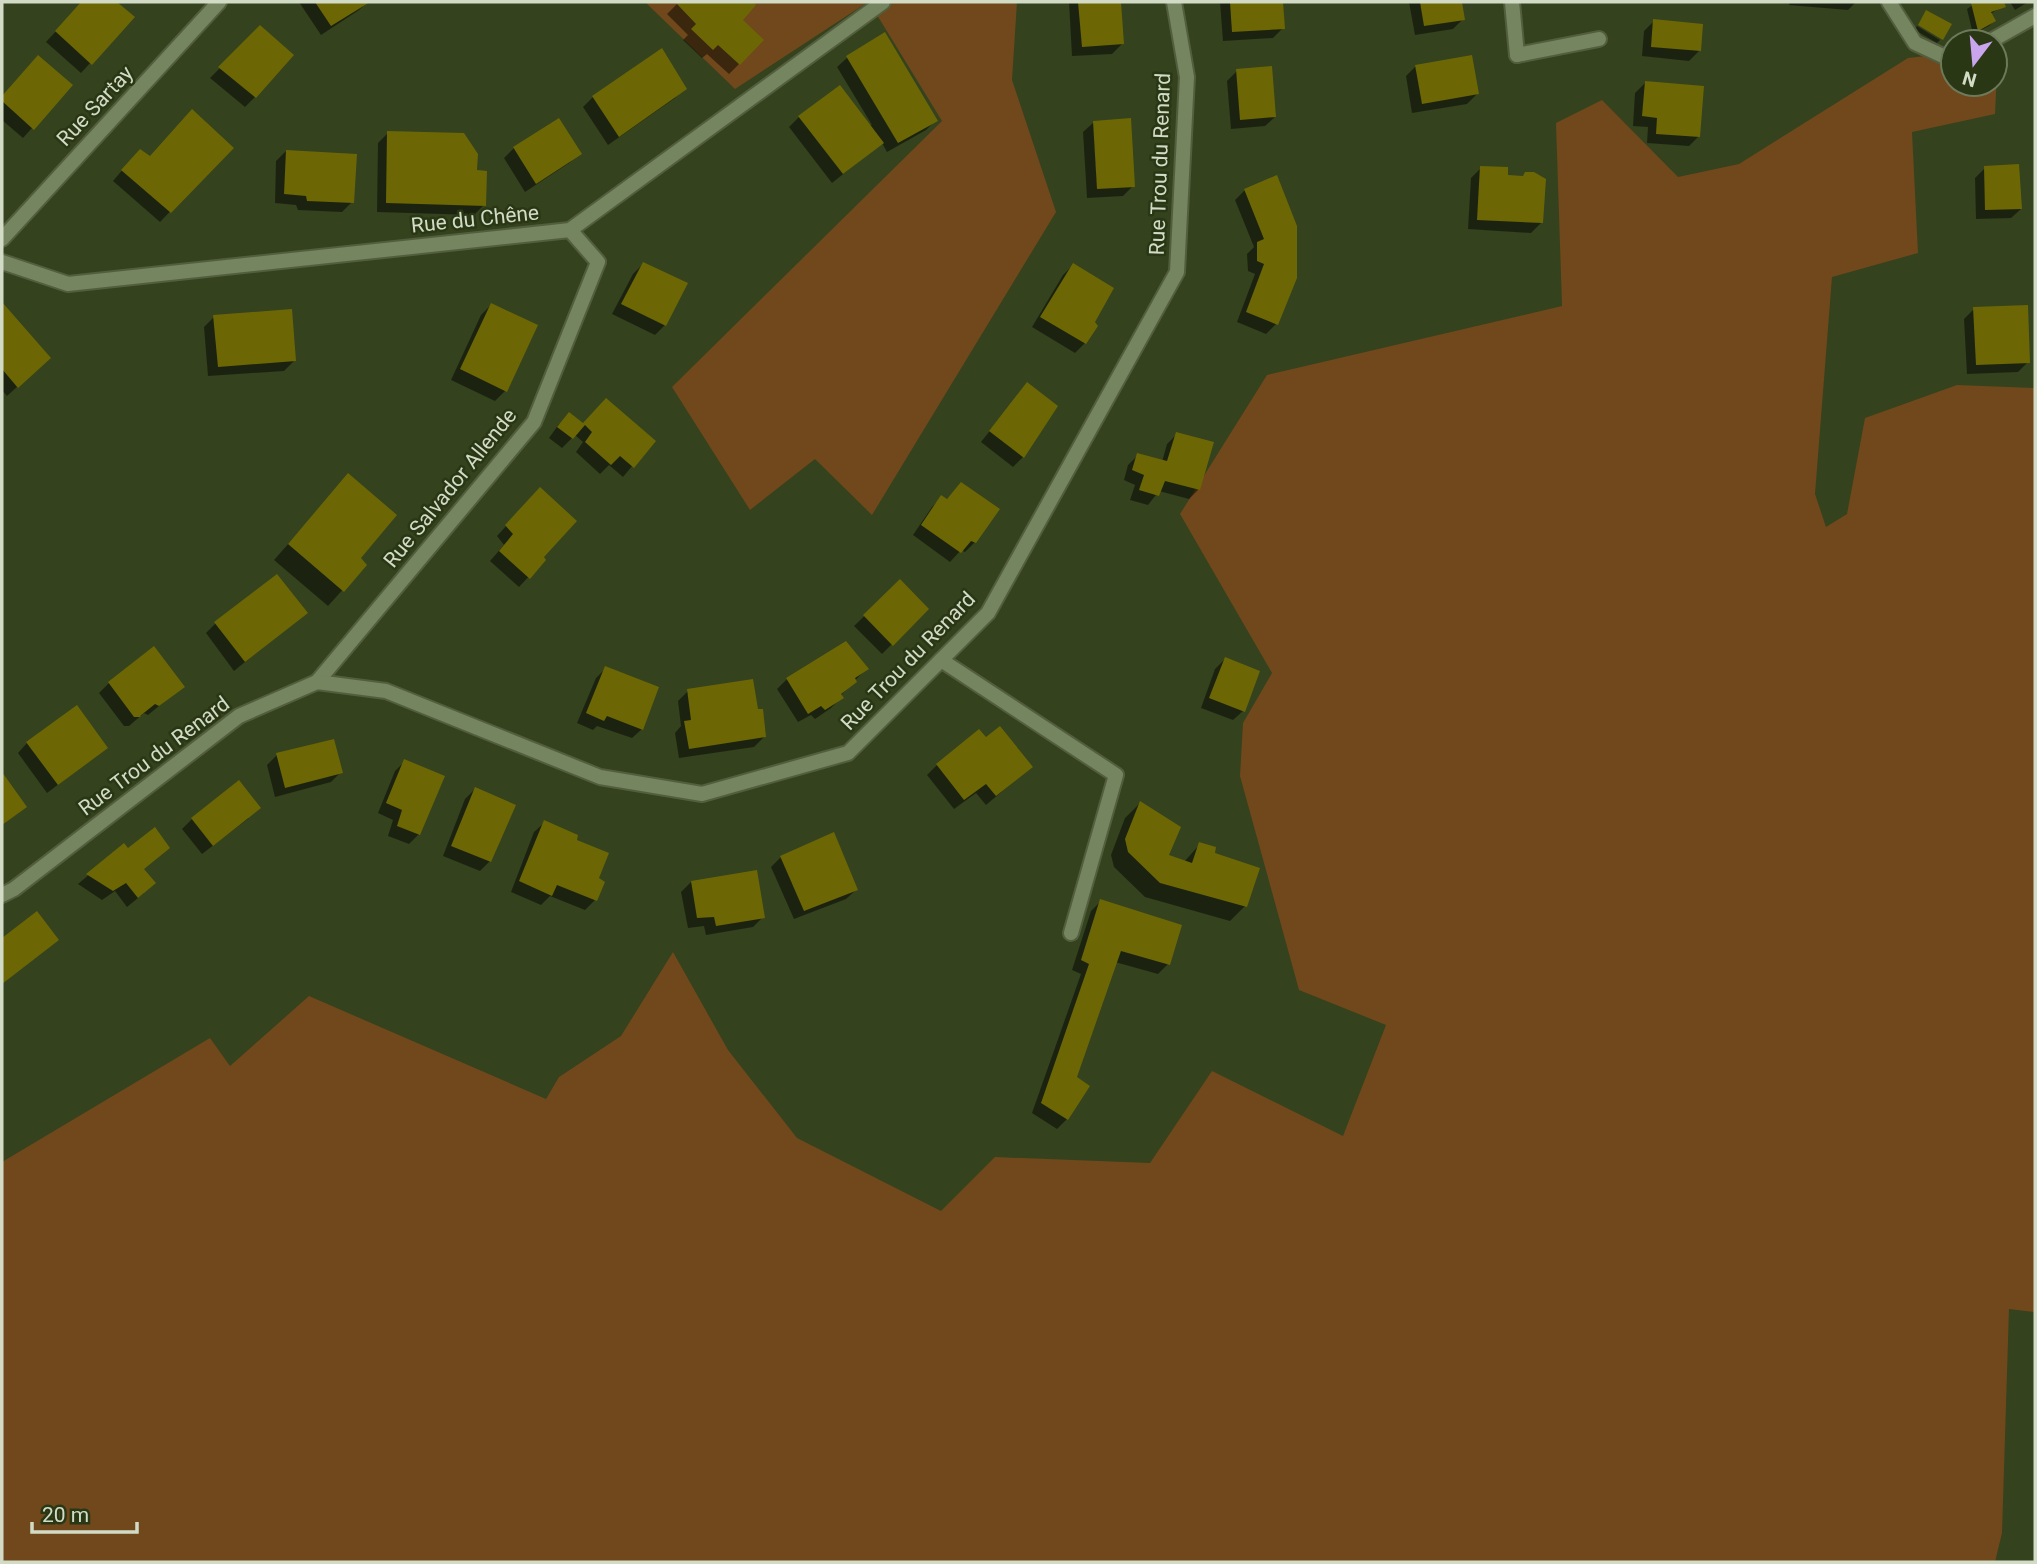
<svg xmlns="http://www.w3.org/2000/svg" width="2037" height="1564" font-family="Roboto,sans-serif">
<rect width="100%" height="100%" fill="#34421e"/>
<g fill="#70481b">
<polygon points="645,2 868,2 735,89"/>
<polygon points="869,2 1017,2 1012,80 1056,212 872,515 815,459 750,510 672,387 942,121"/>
<polygon points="1995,49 1998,49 1995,114 1912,132 1918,253 1832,277 1815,494 1826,527 1847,514 1865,418 1957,385 2035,388 2035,1312 2009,1309 2002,1533 1995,1562 2,1562 2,1162 210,1038 230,1066 309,996 546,1099 559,1077 621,1036 673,952 728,1050 797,1138 941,1211 995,1157 1150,1163 1212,1071 1343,1136 1386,1025 1299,990 1240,776 1243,723 1272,673 1180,514 1267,375 1562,306 1556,123 1602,100 1678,177 1739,164 1908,58 1953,53 1953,84 1995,84"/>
</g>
<g fill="#0007">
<polygon points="83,2 114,2 132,17 81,73 46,42"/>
<polygon points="299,2 368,2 359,10 321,35"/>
<polygon points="679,2 750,2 754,5 741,20 739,64 729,74 707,54 702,58 683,40 688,35 667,14"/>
<polygon points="1069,2 1119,2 1122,44 1112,54 1072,56"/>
<polygon points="1220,2 1281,2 1283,28 1273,38 1223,41"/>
<polygon points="1409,2 1460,2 1463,19 1453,29 1415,35"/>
<polygon points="1790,2 1856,2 1848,10 1789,5"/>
<polygon points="1977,2 2002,2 2004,6 1990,14 1994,21 1989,26 1973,34 1967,9"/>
<polygon points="2010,2 2028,2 2015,10"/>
<polygon points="1654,21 1699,51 1689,61 1642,56 1644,31"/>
<polygon points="1917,26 1940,40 1937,43 1915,30"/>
<polygon points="260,28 255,97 245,107 210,78"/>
<polygon points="885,34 936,120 926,130 887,152 882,143 832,183 789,127 799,117 872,125 837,67 847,58"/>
<polygon points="662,50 684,88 675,98 608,145 583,107 593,97"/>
<polygon points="1416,66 1477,94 1467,104 1412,113 1406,76"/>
<polygon points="28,67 32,128 23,138 2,120 2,97"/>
<polygon points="1237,71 1275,117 1265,126 1231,129 1227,81"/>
<polygon points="1645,83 1699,136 1689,146 1647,143 1648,127 1633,126 1635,93"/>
<polygon points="559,120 579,154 569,163 525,192 504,158 514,148"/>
<polygon points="1093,123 1133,186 1123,196 1087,198 1083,132"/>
<polygon points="388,133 476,172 484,205 474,215 377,212 378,143"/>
<polygon points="231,148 160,222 113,181 130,161"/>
<polygon points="286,151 352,202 342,212 298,210 296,205 275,203 276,161"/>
<polygon points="1481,168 1506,177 1541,223 1531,233 1468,229 1471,178"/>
<polygon points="1985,168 2021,209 2011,218 1976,219 1975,178"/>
<polygon points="1276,178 1276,324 1266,334 1237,322 1255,274 1248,271 1247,254 1254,247 1235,200 1245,190"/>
<polygon points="643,264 665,325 655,335 612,314 633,274"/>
<polygon points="1073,265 1092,323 1085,343 1075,353 1032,327 1063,275"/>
<polygon points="2,305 49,358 7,396 2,390"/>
<polygon points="491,305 505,391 495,401 451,380 481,315"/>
<polygon points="1974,309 2028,362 2018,372 1967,374 1964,319"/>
<polygon points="214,317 294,361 284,371 208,376 204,327"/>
<polygon points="1027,384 1023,457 1013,467 981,442"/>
<polygon points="606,400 653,441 623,477 609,465 600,474 576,452 583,442 575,435 562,448 549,438 559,424 583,425"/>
<polygon points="1177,434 1199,489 1189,499 1159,491 1148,505 1130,500 1135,485 1124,480 1128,465 1138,455 1162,462 1167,444"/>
<polygon points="348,476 359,558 365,565 328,606 274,560"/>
<polygon points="961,484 975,542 965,552 961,550 950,562 913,535 932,507 941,498 946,500"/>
<polygon points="531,499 541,557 544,560 519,587 490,561 504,545 497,536"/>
<polygon points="900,582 927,609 882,654 854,626"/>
<polygon points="305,613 234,671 206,633 215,624"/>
<polygon points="1225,659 1243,711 1233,720 1201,708 1215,669"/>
<polygon points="606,668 642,729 632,738 597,726 593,730 577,723 596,678"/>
<polygon points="866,669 840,696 841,698 831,708 815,719 811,715 798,722 777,689 787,679"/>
<polygon points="109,683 182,687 148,715 144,713 129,726 124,726 99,693"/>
<polygon points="688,691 757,710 764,737 754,747 679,758 675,733 681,726 678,701"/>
<polygon points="986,740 1031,767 986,805 976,793 954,809 927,775 937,765"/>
<polygon points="27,743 106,748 47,793 18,753"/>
<polygon points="277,755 341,772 331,782 275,797 267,765"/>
<polygon points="405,761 419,834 409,844 388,836 393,820 378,813 395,771"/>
<polygon points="475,789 490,861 480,871 443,856 465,799"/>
<polygon points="1140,803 1167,857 1184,862 1200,844 1213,855 1245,906 1230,921 1145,897 1114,867 1111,855 1125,818"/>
<polygon points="249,818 202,854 182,829 192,819"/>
<polygon points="544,823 575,841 597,878 595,900 585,910 550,896 541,905 511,892 534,832"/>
<polygon points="124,845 143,870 144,893 127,907 115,891 102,900 78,884"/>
<polygon points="781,857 856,890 846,899 794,919 771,867"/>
<polygon points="691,882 763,917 753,927 706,935 704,926 688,928 681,892"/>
<polygon points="1101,901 1168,964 1158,974 1115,962 1075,1078 1067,1119 1057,1129 1032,1113 1081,974 1072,970 1091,911"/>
</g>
<g fill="#6c6704">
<polygon points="81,2 117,2 135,17 92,65 55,31"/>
<polygon points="315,2 370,2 331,26"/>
<polygon points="677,2 753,2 756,5 743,20 764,40 740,65 718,45 713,50 691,29 696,24 676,3"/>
<polygon points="1078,2 1121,2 1124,44 1082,47"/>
<polygon points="1230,2 1283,2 1285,29 1232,32"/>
<polygon points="1420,2 1462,2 1465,20 1424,26"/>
<polygon points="1974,2 2004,2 2006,7 1991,12 1996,21 1978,31 1971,3"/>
<polygon points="1926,10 1952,24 1943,40 1918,25"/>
<polygon points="1653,19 1703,24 1701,51 1651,47"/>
<polygon points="260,25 294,55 256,98 218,67"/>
<polygon points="885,32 938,121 898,143 846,56"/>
<polygon points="662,48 687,89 619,137 592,96"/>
<polygon points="38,55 73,85 34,130 2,101 2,96"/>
<polygon points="1472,55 1479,94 1422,104 1415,65"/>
<polygon points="1272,66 1276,117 1240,120 1236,69"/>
<polygon points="1645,81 1704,86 1700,137 1656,134 1657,118 1642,116"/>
<polygon points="840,85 884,143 843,174 798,116"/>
<polygon points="192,109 234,148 171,213 121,170 140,149 150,156"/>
<polygon points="559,118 582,154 536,184 513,147"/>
<polygon points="1131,118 1135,187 1097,189 1093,121"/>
<polygon points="387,131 464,133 478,154 477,170 487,171 486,206 386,203"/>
<polygon points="286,150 357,154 354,203 307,201 306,196 284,194"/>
<polygon points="2019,164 2022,209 1985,210 1984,166"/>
<polygon points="1480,166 1508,167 1508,175 1523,176 1525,172 1534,172 1546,179 1543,223 1477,220"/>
<polygon points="1277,175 1297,226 1297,278 1278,325 1246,312 1264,264 1257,261 1257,242 1264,239 1244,189"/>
<polygon points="643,262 688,283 666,326 621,304"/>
<polygon points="1073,263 1114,288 1095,322 1098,326 1086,344 1040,317"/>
<polygon points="2,302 51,358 18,388 2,369"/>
<polygon points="491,303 538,325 507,392 460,369"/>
<polygon points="2028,305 2030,363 1976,365 1973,307"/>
<polygon points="292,309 296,361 218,367 213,315"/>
<polygon points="1027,382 1058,406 1024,458 989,431"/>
<polygon points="606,398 656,441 634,468 620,456 611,465 585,442 592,432 585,425 573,439 557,427 569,412 583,423"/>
<polygon points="1176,432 1214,442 1200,490 1165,481 1159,496 1139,490 1144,475 1132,470 1137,453 1167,461"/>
<polygon points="348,473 397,515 361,558 367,565 344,592 288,544"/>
<polygon points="961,482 1000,509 976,543 971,541 961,553 921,525 941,495 947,499"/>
<polygon points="540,487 577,521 544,557 546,560 530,579 499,551 513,534 505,525"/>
<polygon points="277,574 308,613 245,662 214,622"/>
<polygon points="900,579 929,609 893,646 863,615"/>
<polygon points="846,641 869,669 855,678 857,682 841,694 844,698 825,710 821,706 808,714 786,678"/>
<polygon points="154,646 185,687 159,706 155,704 140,716 141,717 134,717 108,682"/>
<polygon points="1225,657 1260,671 1245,712 1209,698"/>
<polygon points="605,666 659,687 643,730 607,716 604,721 586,713"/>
<polygon points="753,679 758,709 763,709 766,737 689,749 684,721 691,720 687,689"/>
<polygon points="77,705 108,748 58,785 26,742"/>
<polygon points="1000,726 1033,767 996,796 986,784 964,800 936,764 979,729 986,737"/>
<polygon points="334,739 343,773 285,788 276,753"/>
<polygon points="404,759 445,776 420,835 397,826 402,810 386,803"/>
<polygon points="2,772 27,807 2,825"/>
<polygon points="239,780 261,808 213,846 191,818"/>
<polygon points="475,787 516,805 491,862 451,846"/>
<polygon points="1140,801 1181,827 1169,855 1192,863 1199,842 1216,847 1215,853 1260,868 1247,907 1160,883 1128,852 1125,839"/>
<polygon points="544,820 578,835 577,840 609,853 599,878 605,882 597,901 557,885 552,896 519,881"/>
<polygon points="155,827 170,848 144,869 156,883 138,898 126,883 113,891 86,874 124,843 128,848"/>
<polygon points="834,832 858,890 804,911 780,856"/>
<polygon points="757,870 765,918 716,926 714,917 697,918 691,881"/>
<polygon points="1100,899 1182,925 1170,965 1121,951 1077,1077 1090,1086 1068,1120 1041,1103 1089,964 1081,960"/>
<polygon points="37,911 59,940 2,984 2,938"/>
</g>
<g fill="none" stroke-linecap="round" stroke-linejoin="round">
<g stroke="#535e3e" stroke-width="18">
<g id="service">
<polyline points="1517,55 1599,39"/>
<polyline points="941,660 1116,775 1071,933"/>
</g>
</g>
<g stroke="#535e3e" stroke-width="18">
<g id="minor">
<polyline points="1512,2 1517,55"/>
<polyline points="1889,2 1915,43 1945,57 1953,54"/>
<polyline points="1989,42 2035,16"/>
<polyline points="2,239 219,2"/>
<polyline points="2,262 68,284 570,230 883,2"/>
<polyline points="317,682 534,422 598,262 570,230"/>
<polyline points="2,895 14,889 239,716 317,682 386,691 600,777 702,794 848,753 988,613 1177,272 1187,77 1174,2"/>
</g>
</g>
<use href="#service" stroke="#75855f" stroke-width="14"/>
<use href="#minor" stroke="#75855f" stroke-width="14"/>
</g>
<g text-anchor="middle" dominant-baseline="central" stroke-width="5" stroke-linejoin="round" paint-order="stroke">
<g font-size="21" fill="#d2dbc6" stroke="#2a3714">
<text transform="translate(95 106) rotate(-47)">Rue Sartay</text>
<text transform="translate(1160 164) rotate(-88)">Rue Trou du Renard</text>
<text transform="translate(475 219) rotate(-6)">Rue du Chêne</text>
<text transform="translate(450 488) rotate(-51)">Rue Salvador Allende</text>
<text transform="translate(908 661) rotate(-46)">Rue Trou du Renard</text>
<text transform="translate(154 756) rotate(-37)">Rue Trou du Renard</text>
</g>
</g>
<rect width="2037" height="1564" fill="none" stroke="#d2dbc6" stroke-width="7"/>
<g transform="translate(1974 63) rotate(196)"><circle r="33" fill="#2a3714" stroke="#6d795b" stroke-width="2"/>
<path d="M0-5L12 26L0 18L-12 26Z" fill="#c9a5ee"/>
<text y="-10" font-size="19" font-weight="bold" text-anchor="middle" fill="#d2dbc6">N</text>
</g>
<path d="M32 1522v10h105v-10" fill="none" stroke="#d2dbc6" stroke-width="3.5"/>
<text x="42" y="1522" font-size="21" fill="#d2dbc6" stroke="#2a3714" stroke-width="5" paint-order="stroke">20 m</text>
</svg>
